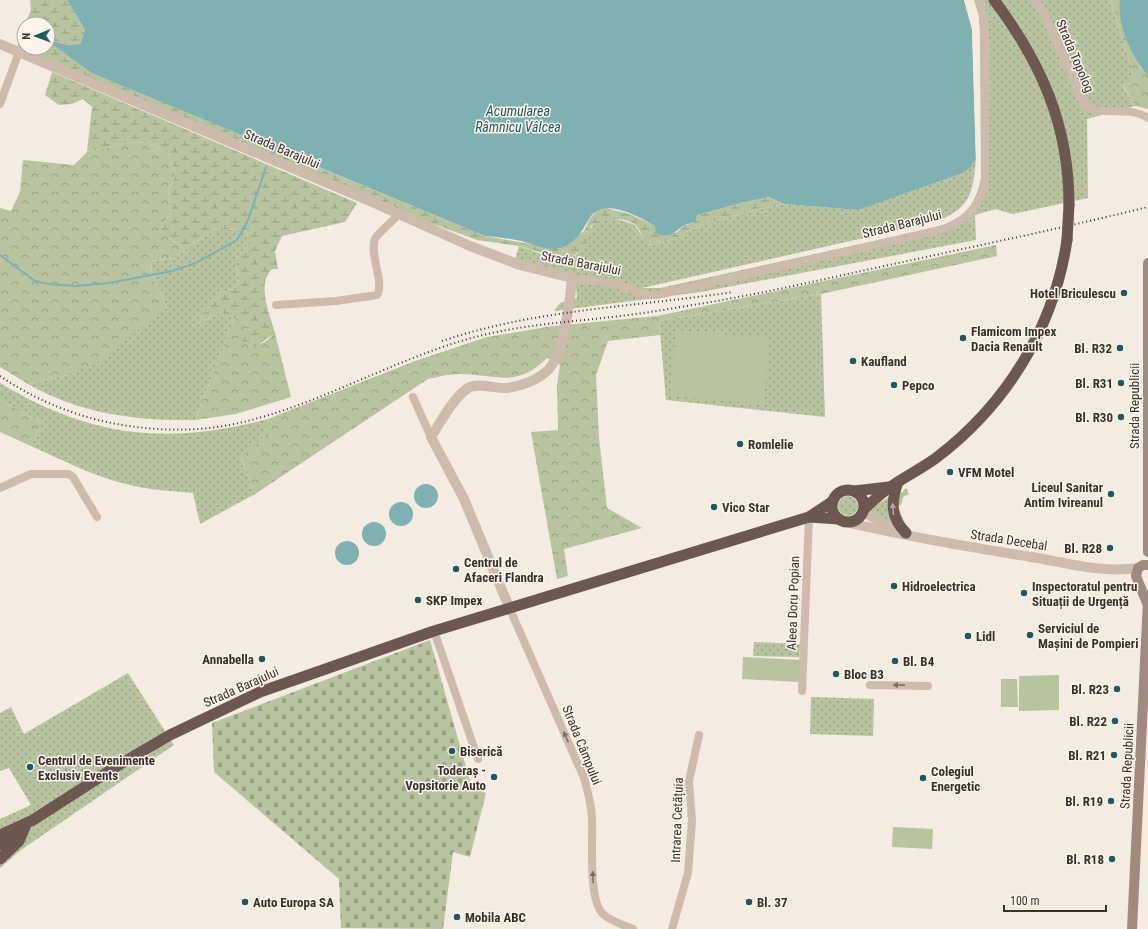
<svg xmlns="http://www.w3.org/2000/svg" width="1148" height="929" font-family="'Roboto Condensed',sans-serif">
<defs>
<pattern id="grass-dots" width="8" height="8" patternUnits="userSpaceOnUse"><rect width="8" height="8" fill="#b8c4a0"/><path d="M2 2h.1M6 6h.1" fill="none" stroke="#97a083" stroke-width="1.8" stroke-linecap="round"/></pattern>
<pattern id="forest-crowns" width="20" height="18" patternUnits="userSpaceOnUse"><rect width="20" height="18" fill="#b8c4a0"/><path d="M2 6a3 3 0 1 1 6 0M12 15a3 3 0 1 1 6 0" fill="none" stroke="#97a083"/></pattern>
<pattern id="wetland-marsh" width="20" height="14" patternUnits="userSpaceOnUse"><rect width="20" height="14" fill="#b8c4a0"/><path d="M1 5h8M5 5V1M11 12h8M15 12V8" fill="none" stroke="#97a083"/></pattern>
<pattern id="cemetery-stones" width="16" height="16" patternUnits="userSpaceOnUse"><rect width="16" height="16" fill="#b8c4a0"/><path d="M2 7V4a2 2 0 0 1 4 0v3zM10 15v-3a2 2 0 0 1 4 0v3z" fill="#97a083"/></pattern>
</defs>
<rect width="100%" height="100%" fill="#f4ebe1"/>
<g fill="url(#grass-dots)">
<path d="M974,0H1110L1133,72L1123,86L1135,106L1087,119L1088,198L1012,214L996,209L975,215L976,240L701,292L554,311L560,303L577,298L575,276L515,260L519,246C531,250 559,262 570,258C592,251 580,203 630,223C641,227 640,239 650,245L682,237L686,232L708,223L759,209L784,204L858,210L971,167L976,159C973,194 970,209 935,222L642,288H660L933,228C962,220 976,207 981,177L980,36L979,16Z"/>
<path d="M216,229L245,230L248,238V244L235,260L239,283L233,289L223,292L197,320L200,323L221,312L234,319L195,420C137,421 80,414 28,384L67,375L166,306L152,273L151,261L176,258L185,249Z"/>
<polygon points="821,294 825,417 666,400 659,321"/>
<path d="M0,383C89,437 167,446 268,419L264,437L241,458L255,494L200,524L193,493C171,491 148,490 126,484C93,476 62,460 31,446L42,423L0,400Z"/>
<polygon points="906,488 909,494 903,497 901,505 898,506 906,527 897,514 898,497"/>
<circle cx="848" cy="506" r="10"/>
<polygon points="889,497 893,523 871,512 871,508"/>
<polygon points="754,642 800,644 799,657 753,656"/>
<polygon points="128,673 174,745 21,850 0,868 0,819 31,805 9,768 0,771 0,713 11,707 24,734"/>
<polygon points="811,697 874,699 873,736 810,734"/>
</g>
<g fill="url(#forest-crowns)">
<polygon points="1110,0 1120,0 1140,67 1148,76 1148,109 1135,106 1123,85 1133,72"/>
<polygon points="148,142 168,154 176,175 168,190 171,212 159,231 185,249 176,258 151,261 152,273 166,306 102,361 67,375 28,384 0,367 0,208 11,211 20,192 23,160 74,165 87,152 127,143"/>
<path d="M996,245L997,256L821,294L659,321L660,335L608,341L596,375L599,438L607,508L642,528L564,549L568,576L557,579L531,432L558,430L557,385L560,365L547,358C516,389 497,374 459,374C449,374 438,377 428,379L255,494L241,457L264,437L268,419L415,361L487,337L553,326L657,316Z"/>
<polygon points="234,319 244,319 248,325 246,334 259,344 265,342 275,333 291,397 236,414 195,420"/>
<polygon points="0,400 42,423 31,446 0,432"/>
</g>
<g fill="url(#wetland-marsh)">
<path d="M30,0H67L85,30L80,44L66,45L54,41L274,149L485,236L559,249L584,231L590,218L598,210L606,208L630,214L655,226L676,233L683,226L696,222L697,215L745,202L769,197L784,204L759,209L708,223L686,232L682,237L650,245C642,240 643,235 638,228C628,215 603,218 591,226L587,245L569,259L559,258L519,246L477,240L428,222L17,47L24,28V48H48V24H25L31,10Z"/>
<path d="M52,72L357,203L345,222L282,236L275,251L278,269H272C256,285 270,314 275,333C268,338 260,343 254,348L249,344H244L242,340L248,325L244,319H234L221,312L200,323L197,320L223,292L233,289L239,283L235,260L248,244V238L245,230L216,229L185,249L159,231L171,212L168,190L176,175L168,154L148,142L127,143L87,152L92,107L83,99L72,104L59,105L45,95Z"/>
</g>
<polygon fill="url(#cemetery-stones)" points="430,640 472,788 486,793 470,857 453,852 443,929 341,928 339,879 214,772 212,723"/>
<g fill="#b8c4a0">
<polygon points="676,330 769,338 764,404 670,396"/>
<polygon points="743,657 800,660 799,682 742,679"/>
<polygon points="1059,675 1059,710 1019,711 1019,676"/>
<polygon points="1001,679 1017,679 1018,707 1001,707"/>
<polygon points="893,827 933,829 932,849 892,847"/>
</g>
<g fill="#7fb0b2">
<path d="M67,0H964L972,29L976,159L971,167L962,173L858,210L784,204L769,197L745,202L697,215L696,222C692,223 686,224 683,226C673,233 670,239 656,233L655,226C639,217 603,195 589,219C582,231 576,243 561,248C547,252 529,242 516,240C506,238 495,237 485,236L92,73L52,44L54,41L66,45L80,44L85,30Z"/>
<path d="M1120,0H1148V76C1133,59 1116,23 1120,0Z"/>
<circle cx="426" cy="496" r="12"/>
<circle cx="401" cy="514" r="12"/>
<circle cx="374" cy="534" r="12"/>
<circle cx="347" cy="553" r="12"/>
</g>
<polygon fill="#f4ebe1" points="964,0 966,0 970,10 974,29 978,159 976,164 972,29"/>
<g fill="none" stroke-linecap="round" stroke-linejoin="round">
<g stroke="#7fb0b2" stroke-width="2">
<polyline points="272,155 274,149"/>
<polyline points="0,255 35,281 49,284 75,286 109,283 172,271 196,263 237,240 248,220 266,167"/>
</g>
<g stroke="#cdbbac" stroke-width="8">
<path d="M1035,0L1043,12L1085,106C1104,117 1129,105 1148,118"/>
<polyline points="0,104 19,52"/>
<path d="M572,278L617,284L644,295H657L944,229C966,219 978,211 985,186L986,44L981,0"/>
<path d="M276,305L336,301L377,295C385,282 369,255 375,239C377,234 394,220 399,214"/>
<polyline points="413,397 431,437"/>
<polyline points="0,488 31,474 68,474 73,477 97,517"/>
<path d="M509,607L584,778C588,792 592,806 592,820C593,840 588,901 603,914C610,921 624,925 633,929"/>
<polyline points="434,631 478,759"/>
<polyline points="870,685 928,686"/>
<polyline points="802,691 809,517"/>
<polyline points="672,929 688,873 692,821 689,781 699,735"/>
</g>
<g stroke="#cdbbac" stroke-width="10">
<path d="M0,44L372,202L470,246L520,265L572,278C570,301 564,352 549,369C539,380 521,386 507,388C495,389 479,382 468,388C454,397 440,423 431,437L464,499L509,607"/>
<polyline points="863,512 896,529"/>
<path d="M846,522C909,537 974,548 1038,558C1070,564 1105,573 1138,568"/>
</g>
<g stroke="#a18a7d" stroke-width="10">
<polyline points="1148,263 1148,552"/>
<polyline points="1147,603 1136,576 1138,568 1143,565 1148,565"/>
<polyline points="1132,929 1148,600"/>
</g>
<g stroke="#6c584f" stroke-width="11">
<path d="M994,0C1041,62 1069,125 1069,205"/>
<path d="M898,482C891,502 890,517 906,533"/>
<circle cx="848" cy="506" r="16"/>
<polyline points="854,491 889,487"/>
<path d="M864,509C872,502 880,494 889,488C904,477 921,469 936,458C1006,405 1054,328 1067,240"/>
<polyline points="809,517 839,519"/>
<polyline points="0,835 33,820 117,766 170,735 260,692 434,631 809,517 833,501"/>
<polyline points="0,845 17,833"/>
<polyline points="0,859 19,841 25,827"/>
</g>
<g stroke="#3b302b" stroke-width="2" stroke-dasharray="1 3" stroke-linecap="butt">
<path d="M442,341C536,309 636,307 733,292"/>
<path d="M0,376C59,416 127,433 198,429C298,422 393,354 492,333C537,323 583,321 628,315C654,312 679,307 705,303C771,292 837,276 903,262C985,244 1067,227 1148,207"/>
</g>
<polyline stroke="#6c584f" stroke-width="11" points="1067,240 1069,205"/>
</g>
<defs><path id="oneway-solid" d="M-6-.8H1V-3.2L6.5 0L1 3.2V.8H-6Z"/></defs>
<use fill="#b4a69e" href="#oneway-solid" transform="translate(893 509) rotate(-95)"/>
<g fill="#7d6f65">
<use href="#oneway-solid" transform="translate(899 685) rotate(-179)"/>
<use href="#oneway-solid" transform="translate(566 737) rotate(-114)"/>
<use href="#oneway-solid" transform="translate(593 877) rotate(-91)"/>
</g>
<g fill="#1f5a5e" stroke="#fbf5ee" stroke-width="1.5">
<circle cx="1124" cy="293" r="4"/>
<circle cx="963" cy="338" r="4"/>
<circle cx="1120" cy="348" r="4"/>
<circle cx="853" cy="361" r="4"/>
<circle cx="1121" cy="383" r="4"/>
<circle cx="894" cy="385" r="4"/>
<circle cx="1121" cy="417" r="4"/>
<circle cx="740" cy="444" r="4"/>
<circle cx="950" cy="472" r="4"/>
<circle cx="1111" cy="494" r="4"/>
<circle cx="714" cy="507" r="4"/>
<circle cx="1110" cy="548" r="4"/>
<circle cx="456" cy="569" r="4"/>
<circle cx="894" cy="586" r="4"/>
<circle cx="1024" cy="593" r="4"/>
<circle cx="418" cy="600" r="4"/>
<circle cx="1030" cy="635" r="4"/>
<circle cx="968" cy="636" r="4"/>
<circle cx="262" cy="659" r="4"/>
<circle cx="895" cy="661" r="4"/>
<circle cx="836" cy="674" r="4"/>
<circle cx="1117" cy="689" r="4"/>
<circle cx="1115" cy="721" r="4"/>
<circle cx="452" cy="751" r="4"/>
<circle cx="1114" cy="755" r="4"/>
<circle cx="30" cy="767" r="4"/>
<circle cx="494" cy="777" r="4"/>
<circle cx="923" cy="778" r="4"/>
<circle cx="1111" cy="801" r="4"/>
<circle cx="1112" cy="859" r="4"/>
<circle cx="245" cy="902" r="4"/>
<circle cx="749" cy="902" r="4"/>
<circle cx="457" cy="917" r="4"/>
</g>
<g text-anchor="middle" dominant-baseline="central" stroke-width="3" stroke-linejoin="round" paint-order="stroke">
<g font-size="13" fill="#3b302b" stroke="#fbf5ee">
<text transform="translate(1075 56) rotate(67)">Strada Topolog</text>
<text transform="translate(282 149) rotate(23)">Strada Barajului</text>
<text transform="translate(902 224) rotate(-14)">Strada Barajului</text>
<text transform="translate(581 263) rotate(11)">Strada Barajului</text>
<text transform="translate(1134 406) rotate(-90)">Strada Republicii</text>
<text transform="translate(1009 540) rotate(9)">Strada Decebal</text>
<text transform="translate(793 603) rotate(-88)">Aleea Doru Popian</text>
<text transform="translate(241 687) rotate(-24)">Strada Barajului</text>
<text transform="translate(582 745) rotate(68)">Strada Câmpului</text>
<text transform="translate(1127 766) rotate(-87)">Strada Republicii</text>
<text transform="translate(677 820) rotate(-88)">Intrarea Cetățuia</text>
</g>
<g font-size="13" font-weight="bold" fill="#3b302b" stroke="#fbf5ee" text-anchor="start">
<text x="1116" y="293" text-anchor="end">Hotel Briculescu</text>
<text x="971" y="331">Flamicom Impex<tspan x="971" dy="15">Dacia Renault</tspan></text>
<text x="1112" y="348" text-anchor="end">Bl. R32</text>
<text x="861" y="361">Kaufland</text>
<text x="1113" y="383" text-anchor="end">Bl. R31</text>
<text x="902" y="385">Pepco</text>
<text x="1113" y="417" text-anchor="end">Bl. R30</text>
<text x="748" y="444">Romlelie</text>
<text x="958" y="472">VFM Motel</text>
<text x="1103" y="487" text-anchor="end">Liceul Sanitar<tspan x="1103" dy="15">Antim Ivireanul</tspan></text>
<text x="722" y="507">Vico Star</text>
<text x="1102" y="548" text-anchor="end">Bl. R28</text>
<text x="464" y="562">Centrul de<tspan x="464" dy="15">Afaceri Flandra</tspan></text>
<text x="902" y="586">Hidroelectrica</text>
<text x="1032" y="586">Inspectoratul pentru<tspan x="1032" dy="15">Situații de Urgență</tspan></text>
<text x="426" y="600">SKP Impex</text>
<text x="1038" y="628">Serviciul de<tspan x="1038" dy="15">Mașini de Pompieri</tspan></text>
<text x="976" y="636">Lidl</text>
<text x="254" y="659" text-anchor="end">Annabella</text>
<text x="903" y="661">Bl. B4</text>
<text x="844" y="674">Bloc B3</text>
<text x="1109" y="689" text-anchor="end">Bl. R23</text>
<text x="1107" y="721" text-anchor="end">Bl. R22</text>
<text x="460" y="751">Biserică</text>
<text x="1106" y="755" text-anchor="end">Bl. R21</text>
<text x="38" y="760">Centrul de Evenimente<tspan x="38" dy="15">Exclusiv Events</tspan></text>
<text x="486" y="770" text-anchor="end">Toderaș -<tspan x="486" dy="15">Vopsitorie Auto</tspan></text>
<text x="931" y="771">Colegiul<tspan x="931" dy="15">Energetic</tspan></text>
<text x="1103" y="801" text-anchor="end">Bl. R19</text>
<text x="1104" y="859" text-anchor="end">Bl. R18</text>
<text x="253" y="902">Auto Europa SA</text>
<text x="757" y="902">Bl. 37</text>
<text x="465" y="917">Mobila ABC</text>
</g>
<g font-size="14" font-style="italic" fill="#1f5a5e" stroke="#fbf5ee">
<text x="518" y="111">Acumularea<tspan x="518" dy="16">Râmnicu Vâlcea</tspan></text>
</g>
</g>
<g transform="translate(36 36) rotate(269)"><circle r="19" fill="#fbf5ee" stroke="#aea6a0"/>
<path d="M0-3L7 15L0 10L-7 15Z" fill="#1f5a5e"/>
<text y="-6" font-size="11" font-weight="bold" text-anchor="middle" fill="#3b302b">N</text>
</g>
<path d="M1004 905v6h102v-6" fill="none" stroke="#3b302b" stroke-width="2"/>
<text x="1010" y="905" font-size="12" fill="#3b302b" stroke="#fbf5ee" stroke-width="3" paint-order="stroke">100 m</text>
</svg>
